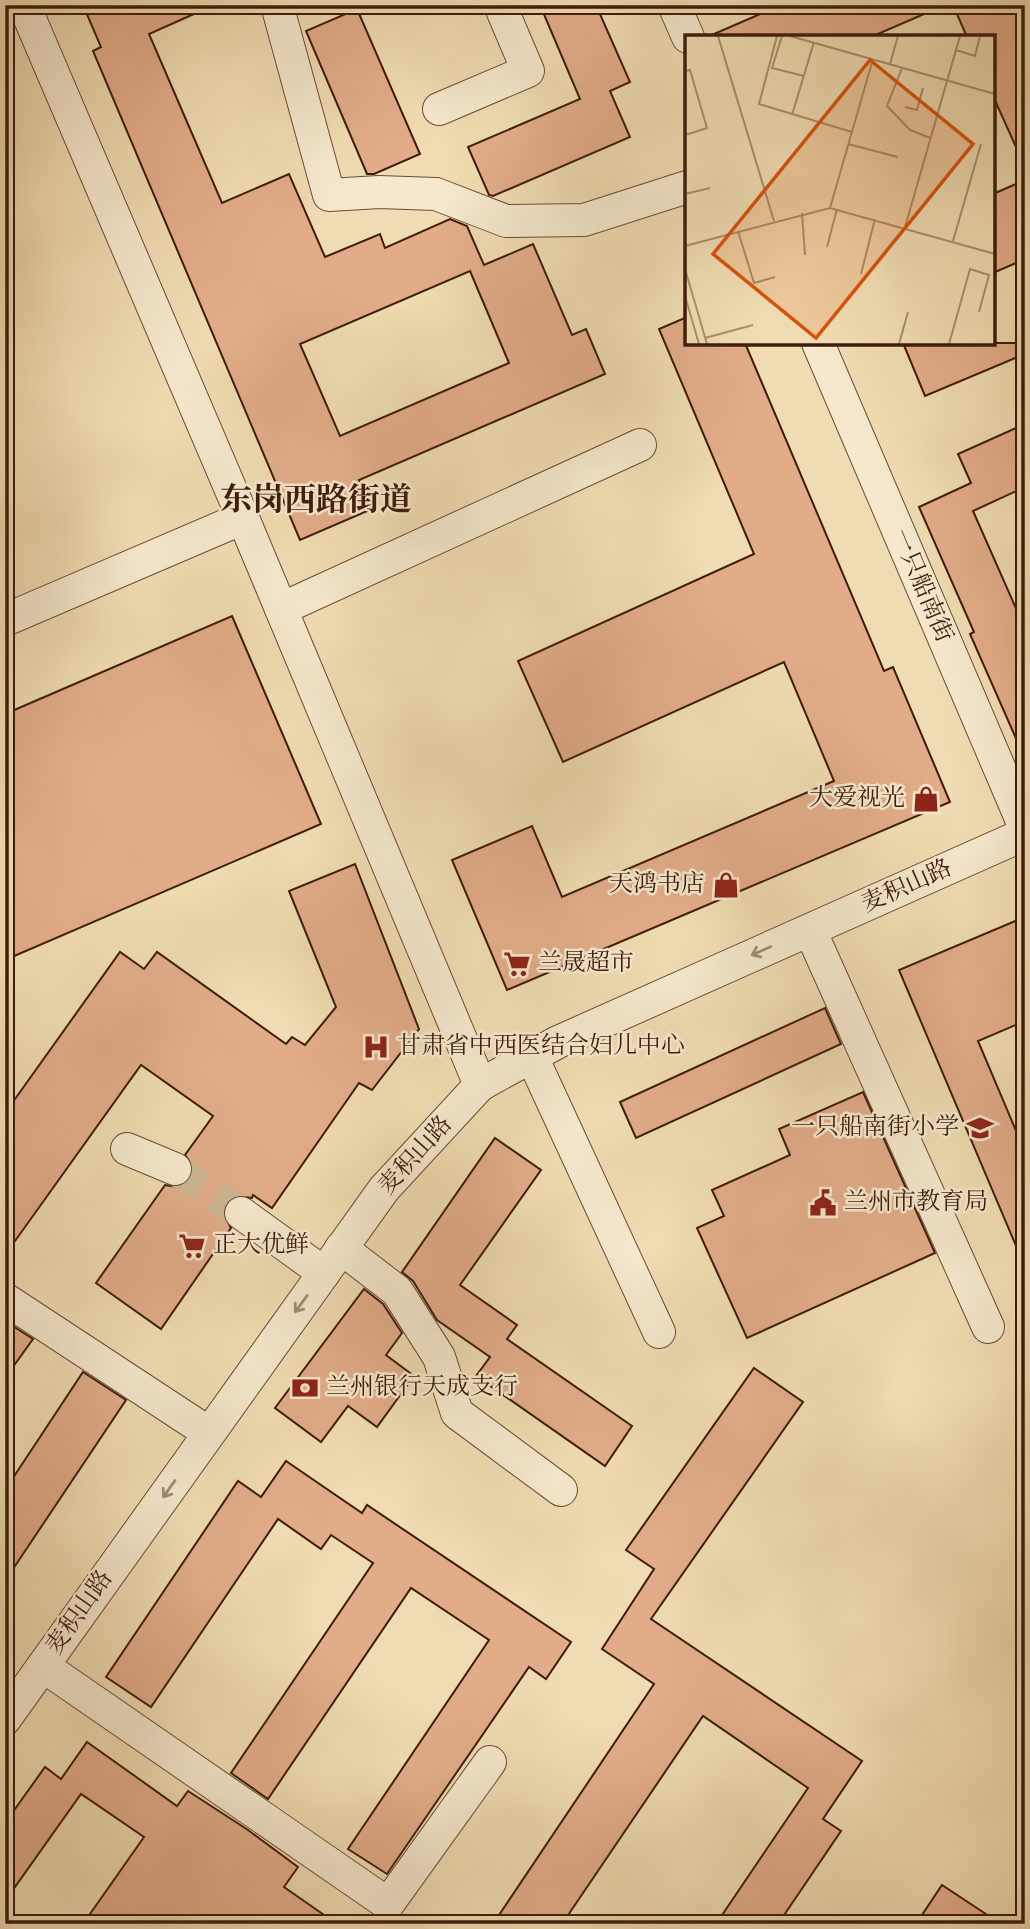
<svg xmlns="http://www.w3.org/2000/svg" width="1030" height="1929" font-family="Vollkorn,'Noto Serif SC',serif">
<rect width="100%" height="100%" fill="#f0dcb2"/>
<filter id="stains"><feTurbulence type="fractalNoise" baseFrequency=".00286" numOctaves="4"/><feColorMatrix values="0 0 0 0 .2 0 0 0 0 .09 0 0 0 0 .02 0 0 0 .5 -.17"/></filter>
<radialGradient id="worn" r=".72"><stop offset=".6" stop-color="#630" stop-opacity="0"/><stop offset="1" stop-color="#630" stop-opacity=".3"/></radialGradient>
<g fill="#e2ac89" stroke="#3d1c0b" stroke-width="2" fill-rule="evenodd">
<path d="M83,5H214L149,34L222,203L289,174L325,257L380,234L385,248L450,219L467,226L484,265L533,244L572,335L586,329L605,374L359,480L372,509L300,540L93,51L101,47ZM470,271L509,363L340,436L300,344Z"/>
<polygon points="540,5 596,5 630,82 610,91 630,137 493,196 489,195 468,147 580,99"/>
<polygon points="781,5 945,5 871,37 707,37"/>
<polygon points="953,5 1025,5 1025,167 993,96 993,37 967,37"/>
<polygon points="357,9 420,154 374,174 367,174 306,31"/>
<polygon points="1025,180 1025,259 993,273 993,194"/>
<polygon points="687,317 687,343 745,343 884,671 893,667 950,802 507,990 452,860 532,826 562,897 834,781 784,662 563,762 518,661 754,554 659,329"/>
<polygon points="903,343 1025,343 1025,354 925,396"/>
<polygon points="1025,424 1025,487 973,511 1018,613 1025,610 1025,759 970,634 974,632 919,507 971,483 958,454"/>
<polygon points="232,616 321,824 5,960 5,714"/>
<polygon points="355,864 419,1029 372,1090 359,1083 272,1208 253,1195 252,1198 234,1196 227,1202 223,1212 231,1228 161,1329 96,1283 165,1185 178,1187 192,1177 193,1166 185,1155 213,1116 141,1065 5,1255 5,1113 120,952 144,969 157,952 286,1044 292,1037 305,1045 336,1007 289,891"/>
<polygon points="1025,917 1025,1021 978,1041 1025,1152 1025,1267 899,970"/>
<polygon points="825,1008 841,1044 636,1138 620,1102"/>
<polygon points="863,1092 935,1253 747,1338 697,1228 724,1216 712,1190 790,1155 779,1129"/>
<polygon points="495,1138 541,1170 460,1285 517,1325 507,1339 632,1426 605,1466 476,1376 490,1357 437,1320 413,1281 402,1272"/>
<polygon points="364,1289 383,1304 402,1333 386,1355 414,1376 377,1427 348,1406 321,1442 275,1408"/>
<polygon points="5,1321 33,1339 5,1378"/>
<polygon points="754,1368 803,1402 651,1619 862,1761 823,1819 841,1831 778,1924 716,1924 808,1788 703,1716 562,1924 493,1924 654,1684 602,1649 654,1569 626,1550"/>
<polygon points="83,1372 126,1400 5,1581 5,1490"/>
<polygon points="286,1461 362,1513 367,1505 571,1642 546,1679 529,1667 387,1874 348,1849 489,1640 411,1588 268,1799 231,1773 373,1563 331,1535 321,1549 278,1519 151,1707 106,1677 238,1481 261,1497"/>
<polygon points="87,1742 177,1806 188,1791 248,1830 298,1867 284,1887 337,1924 83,1924 144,1837 81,1794 5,1901 5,1823 45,1767 61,1779"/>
<polygon points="942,1885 1001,1924 916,1924"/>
</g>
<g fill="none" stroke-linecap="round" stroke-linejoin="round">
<polyline stroke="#ccb691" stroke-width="32" stroke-dasharray="32 16" stroke-linecap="butt" points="175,1169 241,1213"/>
<g stroke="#6a4c35" stroke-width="34">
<g id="minor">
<polyline points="24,5 243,518 480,1085"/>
<polyline points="277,5 329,195 379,192 436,194 506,221 584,220 687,187"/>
<polyline points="674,5 688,37"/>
<polyline points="439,109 528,71 500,5"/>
<polyline points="818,343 1025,828"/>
<polyline points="281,609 640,445"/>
<polyline points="5,620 243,518"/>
<polyline points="810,930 988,1327"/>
<polyline points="532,1057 659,1332"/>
<polyline points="127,1149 175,1169"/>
<polyline points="241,1213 324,1273"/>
<polyline points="341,1248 397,1291 439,1357 457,1413 561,1490"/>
<polyline points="5,1299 209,1433"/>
<polyline points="43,1666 388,1904 490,1762"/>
<polyline points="5,1719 384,1189 480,1085 558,1042 1025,834"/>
</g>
</g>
<use href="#minor" stroke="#f5e8cd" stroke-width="32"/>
</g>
<defs><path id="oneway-shaft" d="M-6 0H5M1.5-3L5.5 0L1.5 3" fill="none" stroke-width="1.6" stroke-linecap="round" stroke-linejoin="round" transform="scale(1.75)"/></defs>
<g stroke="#a28c76">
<use href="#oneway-shaft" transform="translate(761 951) rotate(156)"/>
<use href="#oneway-shaft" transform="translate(301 1304) rotate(126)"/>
<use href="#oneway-shaft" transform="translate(169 1489) rotate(125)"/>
</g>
<defs>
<g id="shop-bare" transform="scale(2.1)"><path d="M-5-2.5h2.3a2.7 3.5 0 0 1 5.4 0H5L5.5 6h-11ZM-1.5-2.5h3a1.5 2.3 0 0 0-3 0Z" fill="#8f2418" stroke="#f5e8cd" stroke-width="2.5" paint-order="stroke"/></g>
<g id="supermarket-bare" transform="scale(2.1)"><path d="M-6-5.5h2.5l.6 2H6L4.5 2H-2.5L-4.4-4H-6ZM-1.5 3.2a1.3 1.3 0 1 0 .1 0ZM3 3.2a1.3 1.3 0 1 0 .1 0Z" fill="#8f2418" stroke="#f5e8cd" stroke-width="2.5" paint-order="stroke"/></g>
<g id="hospital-bare" transform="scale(2.1)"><path d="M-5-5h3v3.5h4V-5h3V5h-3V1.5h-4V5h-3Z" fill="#8f2418" stroke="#f5e8cd" stroke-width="2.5" paint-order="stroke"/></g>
<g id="school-bare" transform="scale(2.1)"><path d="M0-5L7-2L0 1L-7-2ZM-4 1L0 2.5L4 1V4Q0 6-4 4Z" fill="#8f2418" stroke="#f5e8cd" stroke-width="2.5" paint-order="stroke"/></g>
<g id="civic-bare" transform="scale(2.1)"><path d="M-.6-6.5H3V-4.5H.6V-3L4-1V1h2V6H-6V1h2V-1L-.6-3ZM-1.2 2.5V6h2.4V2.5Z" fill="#8f2418" stroke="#f5e8cd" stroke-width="2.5" paint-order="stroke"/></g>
<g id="bank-bare" transform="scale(2.1)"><path d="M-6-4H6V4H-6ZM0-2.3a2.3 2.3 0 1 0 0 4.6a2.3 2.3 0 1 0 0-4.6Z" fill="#8f2418" stroke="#f5e8cd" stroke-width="2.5" paint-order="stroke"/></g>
</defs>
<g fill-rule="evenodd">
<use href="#shop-bare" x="926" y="799"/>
<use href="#shop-bare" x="726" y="885"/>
<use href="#supermarket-bare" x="517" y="964"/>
<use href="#hospital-bare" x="376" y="1047"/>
<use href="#school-bare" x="980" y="1128"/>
<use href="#civic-bare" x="823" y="1203"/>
<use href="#supermarket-bare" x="192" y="1246"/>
<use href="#bank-bare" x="305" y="1388"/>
</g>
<g text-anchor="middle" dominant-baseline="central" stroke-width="5" stroke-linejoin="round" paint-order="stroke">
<g font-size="24" fill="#3d1c0b" stroke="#f5e8cd">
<text transform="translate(921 586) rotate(67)">一只船南街</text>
<text transform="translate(907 887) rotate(-24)">麦积山路</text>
<text transform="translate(416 1156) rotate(-48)">麦积山路</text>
<text transform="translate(80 1613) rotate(-55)">麦积山路</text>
</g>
<g font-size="24" fill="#3d1c0b" stroke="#f5e8cd" text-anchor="start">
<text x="905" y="799" text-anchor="end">大爱视光</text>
<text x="705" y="885" text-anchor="end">天鸿书店</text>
<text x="538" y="964">兰晟超市</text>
<text x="397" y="1047">甘肃省中西医结合妇儿中心</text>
<text x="959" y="1128" text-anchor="end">一只船南街小学</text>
<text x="844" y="1203">兰州市教育局</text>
<text x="213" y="1246">正大优鲜</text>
<text x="326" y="1388">兰州银行天成支行</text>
</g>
<g font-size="32" font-weight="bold" fill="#3d1c0b" stroke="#f5e8cd">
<text x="316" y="502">东岗西路街道</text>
</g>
</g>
<g transform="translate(685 35)">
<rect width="310" height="310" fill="#f0dcb2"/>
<path fill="none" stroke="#a88f6f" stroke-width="2" d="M33,1L89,186M92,1L74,69L167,97M97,1L87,33L119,41M105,1L310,59M271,15L290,21L295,1M205,29L213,1M217,33L202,71L225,95L245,103M0,36L5,35L22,93L0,100M220,72L232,75L238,53M107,80L129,7M163,109L213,122M0,159L25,153M145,173L188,24M117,178L120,220M220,192L275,1M53,196L69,248L90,242M268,206L296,109M0,211L145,173L310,219M142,212L152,174M0,234L22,309M176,239L190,184M0,261L14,309M20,303L68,290M214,309L223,277M264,309L285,234L304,240L294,277"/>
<path fill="#d7530c" fill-opacity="0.15" stroke="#d7530c" stroke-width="3.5" d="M185,25L288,109L131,303L28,219Z"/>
<rect width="310" height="310" fill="none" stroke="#3d1c0b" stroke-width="3.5"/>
</g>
<rect width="1030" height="1929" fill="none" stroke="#f0dcb2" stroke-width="28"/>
<rect x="7" y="7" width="1016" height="1915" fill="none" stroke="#3d1c0b" stroke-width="3.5"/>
<rect x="14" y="14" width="1002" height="1901" fill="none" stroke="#3d1c0b" stroke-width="2"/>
<rect width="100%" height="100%" filter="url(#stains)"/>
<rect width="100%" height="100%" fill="url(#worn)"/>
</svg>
